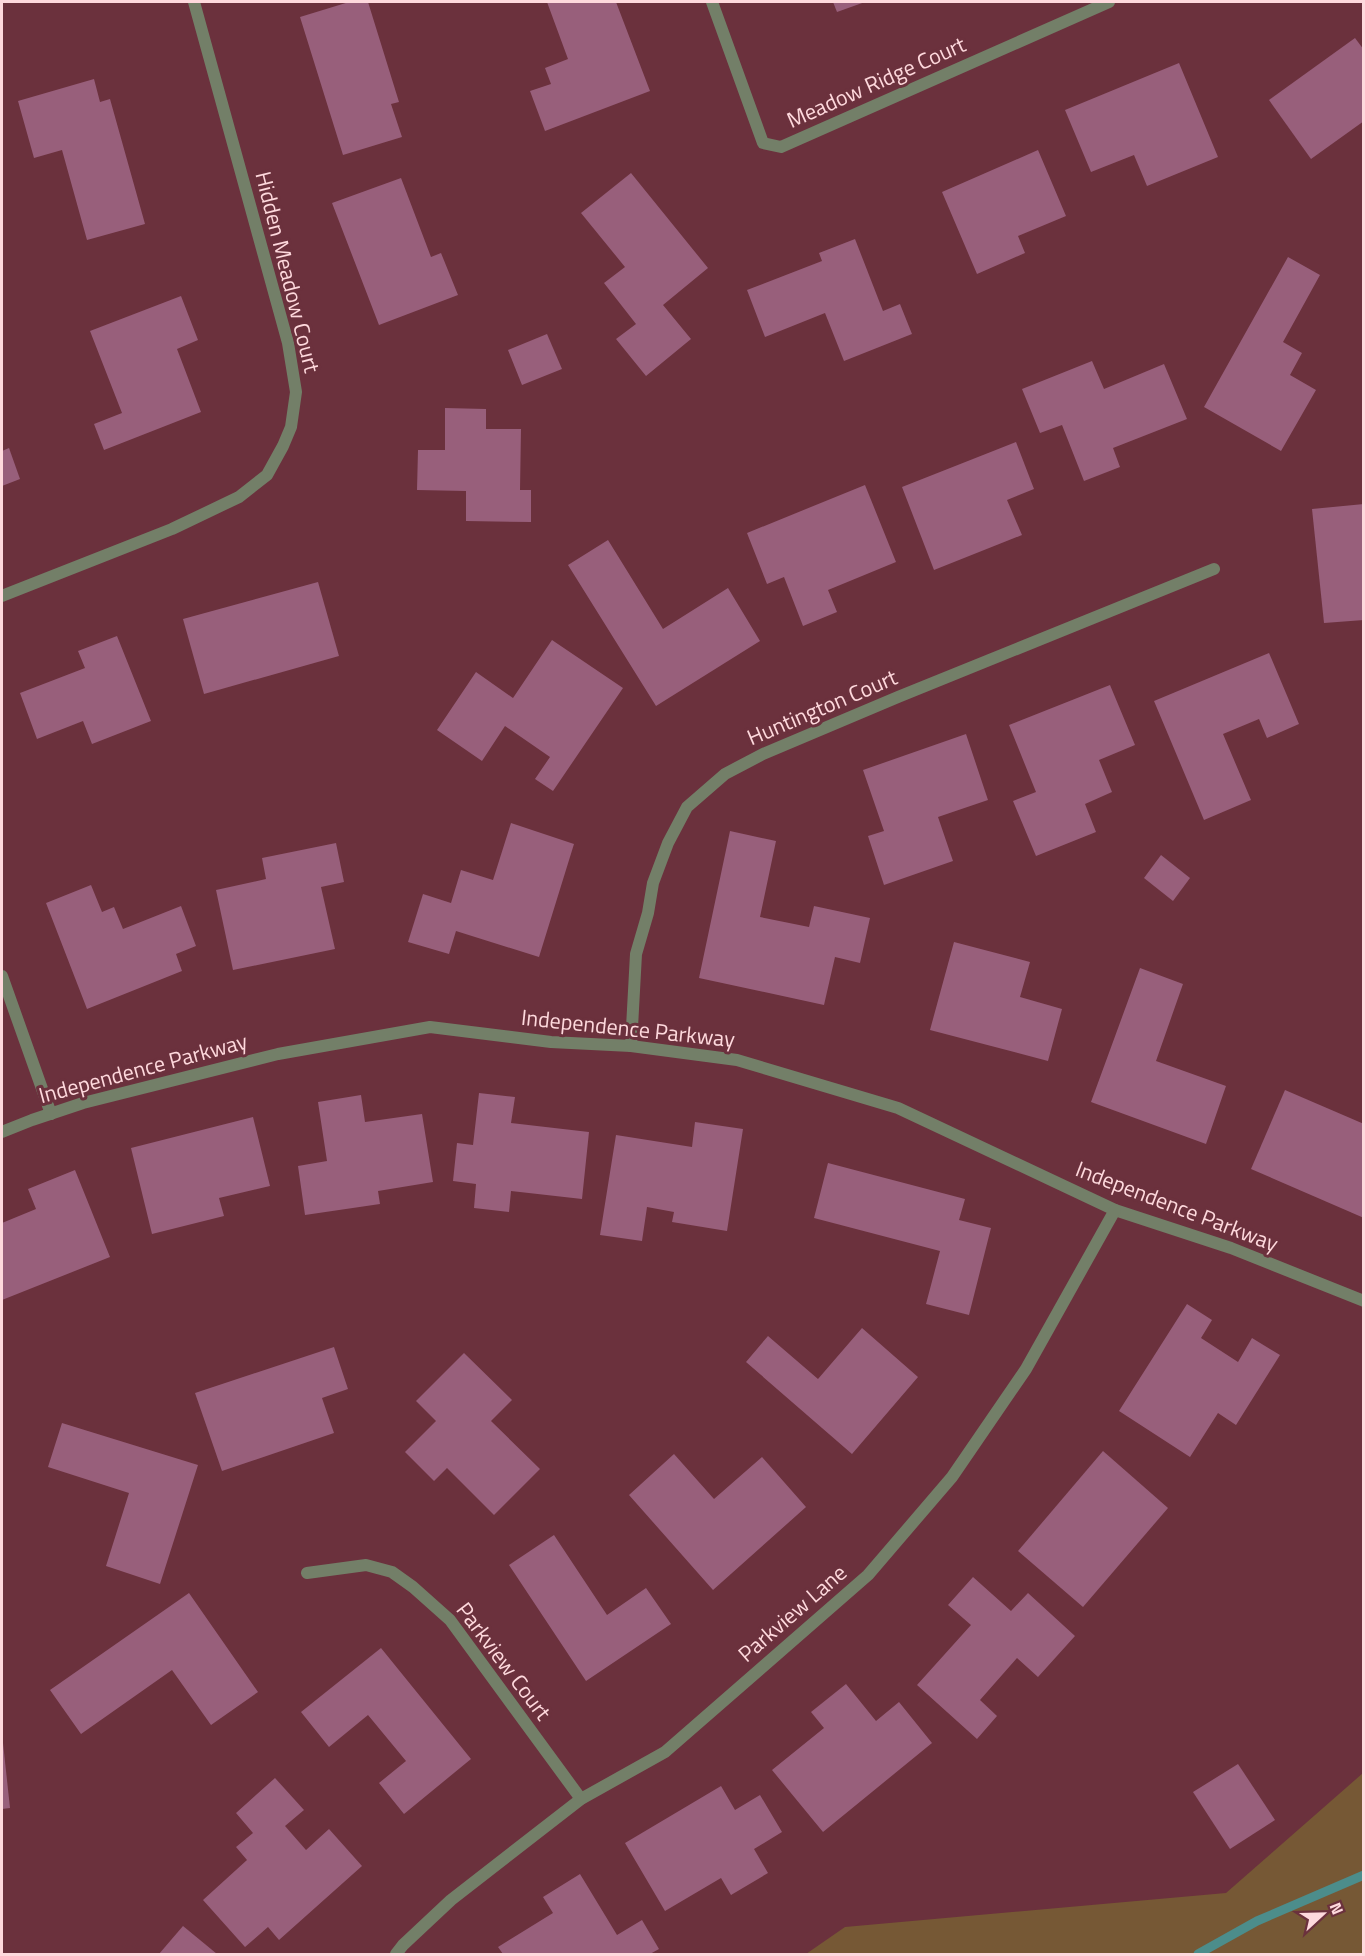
<svg xmlns="http://www.w3.org/2000/svg" width="1365" height="1956" font-family="'Titillium Web',sans-serif">
<rect width="100%" height="100%" fill="#6b313d"/>
<polygon fill="#765835" points="1363,1773 1363,1954 806,1954 845,1927 1226,1893"/>
<g fill="none" stroke-linecap="round" stroke-linejoin="round">
<polyline stroke="#4c8d8b" stroke-width="9" points="1198,1954 1257,1921 1364,1875"/>
</g>
<g fill="#985f7b">
<polygon points="349,2 368,2 399,102 391,104 402,137 343,155 300,17"/>
<polygon points="547,2 616,2 650,91 545,131 530,91 551,84 545,68 568,59"/>
<polygon points="833,2 865,2 837,12"/>
<polygon points="1355,38 1364,50 1364,121 1311,159 1269,100"/>
<polygon points="1179,63 1218,157 1147,186 1134,155 1091,172 1065,110"/>
<polygon points="94,79 100,102 110,99 145,224 87,240 62,150 34,158 18,101"/>
<polygon points="1038,150 1066,216 1018,236 1025,253 977,274 942,192"/>
<polygon points="631,173 708,268 663,305 691,339 646,376 616,339 636,324 604,283 625,267 581,213"/>
<polygon points="401,178 431,257 441,253 458,295 379,325 332,203"/>
<polygon points="855,239 883,311 900,304 912,334 844,361 825,313 765,337 747,290 822,261 819,253"/>
<polygon points="1288,257 1320,275 1283,342 1302,353 1290,375 1316,390 1281,451 1204,407"/>
<polygon points="181,296 198,340 177,349 201,412 104,450 94,424 122,413 90,331"/>
<polygon points="547,334 562,369 522,385 508,350"/>
<polygon points="1092,361 1104,389 1164,364 1187,419 1113,448 1120,467 1084,481 1062,425 1040,433 1022,389"/>
<polygon points="445,408 486,409 486,429 521,429 520,490 531,490 531,522 466,521 466,491 417,490 418,450 445,450"/>
<polygon points="1016,442 1034,489 1007,500 1022,535 934,570 902,487"/>
<polygon points="9,448 20,479 2,486 2,451"/>
<polygon points="865,485 896,562 828,590 837,612 803,626 784,577 767,584 747,533"/>
<polygon points="1364,504 1364,620 1324,623 1312,509"/>
<polygon points="608,540 663,629 728,588 760,641 656,706 568,565"/>
<polygon points="318,582 339,656 204,694 183,619"/>
<polygon points="117,636 151,721 92,744 83,721 37,739 20,693 85,668 78,651"/>
<polygon points="552,640 623,688 553,791 535,779 550,757 505,726 482,761 437,730 476,672 513,698"/>
<polygon points="1269,653 1299,724 1267,738 1259,719 1223,734 1251,800 1204,820 1154,701"/>
<polygon points="1110,685 1135,745 1099,760 1112,792 1085,804 1096,832 1036,856 1013,801 1036,792 1009,725"/>
<polygon points="966,734 988,800 938,817 953,861 884,885 868,836 884,831 863,770"/>
<polygon points="511,823 574,844 539,957 456,931 449,954 408,942 423,894 451,903 461,870 493,880"/>
<polygon points="730,831 776,841 760,917 809,927 814,906 870,918 860,963 835,957 824,1005 699,978"/>
<polygon points="336,843 344,882 321,887 335,949 233,970 216,890 266,879 262,858"/>
<polygon points="1161,855 1190,878 1173,901 1144,878"/>
<polygon points="91,885 102,912 114,907 123,929 181,906 196,946 176,954 182,971 87,1009 46,903"/>
<polygon points="954,942 1030,962 1020,997 1062,1009 1048,1061 930,1030"/>
<polygon points="1140,968 1183,984 1156,1061 1226,1086 1206,1144 1091,1102"/>
<polygon points="1285,1090 1364,1124 1364,1218 1251,1169"/>
<polygon points="479,1093 515,1097 511,1123 589,1132 582,1199 511,1191 509,1212 474,1208 476,1184 453,1181 457,1143 473,1145"/>
<polygon points="361,1095 365,1122 422,1114 433,1182 378,1191 380,1204 305,1215 298,1166 327,1161 318,1102"/>
<polygon points="253,1117 270,1186 219,1198 224,1216 152,1234 131,1148"/>
<polygon points="695,1122 743,1129 727,1231 672,1222 674,1212 647,1207 642,1241 600,1235 616,1135 692,1147"/>
<polygon points="828,1163 965,1199 959,1220 991,1228 969,1315 926,1304 940,1251 814,1218"/>
<polygon points="75,1170 110,1257 2,1300 2,1223 36,1209 28,1189"/>
<polygon points="1187,1304 1212,1320 1201,1338 1238,1362 1252,1338 1280,1355 1236,1425 1218,1413 1190,1457 1119,1411"/>
<polygon points="862,1328 918,1377 852,1454 746,1362 768,1336 818,1379"/>
<polygon points="334,1347 348,1389 322,1398 334,1433 222,1471 195,1393"/>
<polygon points="464,1353 512,1400 491,1421 540,1469 494,1515 447,1468 434,1481 405,1452 436,1421 416,1401"/>
<polygon points="62,1423 198,1465 160,1584 106,1566 129,1493 48,1467"/>
<polygon points="1103,1451 1168,1508 1083,1607 1018,1551"/>
<polygon points="674,1454 714,1499 762,1457 806,1507 713,1590 629,1495"/>
<polygon points="554,1535 607,1615 646,1588 671,1624 586,1681 509,1565"/>
<polygon points="973,1577 1011,1611 1028,1593 1075,1636 1038,1677 1017,1658 980,1700 997,1716 977,1739 917,1685 971,1625 948,1605"/>
<polygon points="189,1593 258,1692 211,1725 172,1670 81,1734 50,1690"/>
<polygon points="381,1648 471,1759 404,1814 379,1783 406,1761 368,1715 329,1747 301,1712"/>
<polygon points="846,1684 876,1721 899,1702 932,1743 823,1832 772,1770 824,1728 811,1712"/>
<polygon points="3,1743 10,1808 2,1809 2,1744"/>
<polygon points="1238,1764 1275,1820 1230,1849 1193,1792"/>
<polygon points="275,1778 304,1810 285,1826 306,1850 329,1829 362,1866 279,1940 268,1927 245,1947 203,1900 247,1860 236,1847 253,1833 236,1813"/>
<polygon points="721,1786 735,1810 760,1795 782,1832 754,1849 768,1873 731,1895 721,1878 665,1911 625,1843"/>
<polygon points="580,1874 617,1935 642,1920 659,1949 650,1954 503,1954 498,1947 553,1913 543,1897"/>
<polygon points="183,1926 217,1954 159,1954"/>
</g>
<g fill="none" stroke-linecap="round" stroke-linejoin="round">
<g stroke="#737f68" stroke-width="12">
<polyline points="712,2 763,143 781,147 1109,2"/>
<polyline points="2,596 172,529 239,497 267,475 283,446 291,427 296,392 288,343 194,2"/>
<polyline points="2,976 51,1114"/>
<polyline points="631,1046 636,954 648,913 653,883 668,843 687,807 725,774 763,754 898,697 1214,569"/>
<polyline points="2,1132 32,1120 83,1103 278,1054 430,1027 551,1042 631,1046 737,1060 898,1108 1115,1210 1231,1248 1364,1301"/>
<polyline points="307,1573 366,1565 392,1572 413,1587 450,1620 581,1799"/>
<polyline points="396,1954 403,1945 451,1900 581,1799 665,1752 868,1575 952,1477 1026,1369 1115,1210"/>
</g>
</g>
<g text-anchor="middle" dominant-baseline="central" stroke-width="6" stroke-linejoin="round" paint-order="stroke">
<g font-size="22" fill="#fed9dd" stroke="#6b313d">
<text transform="translate(876 82) rotate(-24)">Meadow Ridge Court</text>
<text transform="translate(288 272) rotate(76)">Hidden Meadow Court</text>
<text transform="translate(822 707) rotate(-23)">Huntington Court</text>
<text transform="translate(628 1028) rotate(6)">Independence Parkway</text>
<text transform="translate(143 1068) rotate(-15)">Independence Parkway</text>
<text transform="translate(1177 1206) rotate(21)">Independence Parkway</text>
<text transform="translate(792 1613) rotate(-41)">Parkview Lane</text>
<text transform="translate(504 1661) rotate(53)">Parkview Court</text>
</g>
</g>
<rect width="1365" height="1956" fill="none" stroke="#fed9dd" stroke-width="6"/>
<g transform="translate(1323 1914) rotate(68)" stroke="#6b313d" stroke-width="4.5" paint-order="stroke">
<path d="M0-4.5L10 22L0 15L-10 22Z" fill="#fed9dd"/>
<text y="-9" font-size="16" font-weight="bold" text-anchor="middle" fill="#fed9dd">N</text>
</g>
</svg>
